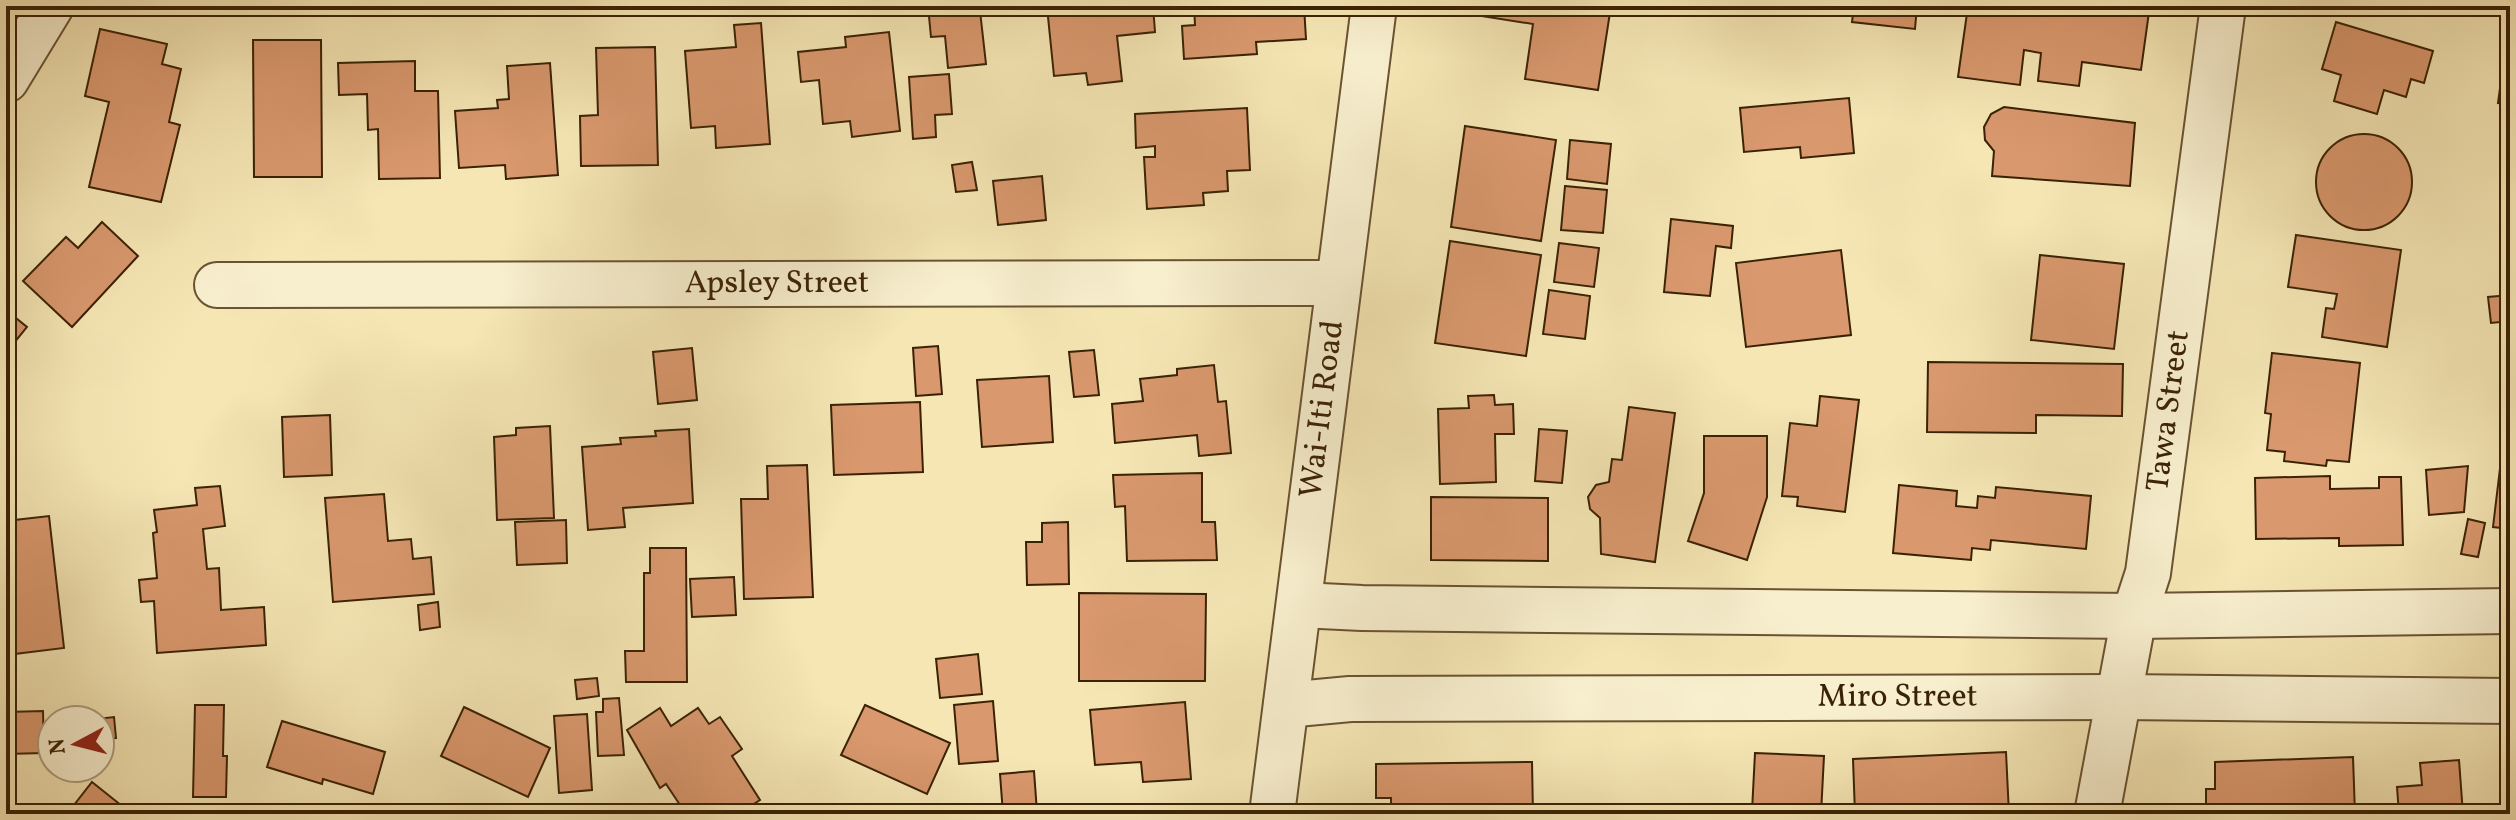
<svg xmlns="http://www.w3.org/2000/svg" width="2516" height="820" font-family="Vollkorn,serif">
<rect width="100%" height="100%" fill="#f5e6b4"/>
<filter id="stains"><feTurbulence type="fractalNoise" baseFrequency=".0025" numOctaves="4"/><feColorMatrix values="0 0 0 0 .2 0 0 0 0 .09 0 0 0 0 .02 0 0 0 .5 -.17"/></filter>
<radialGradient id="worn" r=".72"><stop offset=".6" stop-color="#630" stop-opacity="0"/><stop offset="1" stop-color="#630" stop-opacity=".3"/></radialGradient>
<g fill="#d9986d" stroke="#3b2205" stroke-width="2">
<polygon points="928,6 974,6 975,12 980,11 986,64 948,68 945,36 931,37"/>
<polygon points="1088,6 1088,11 1116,9 1115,6 1153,6 1155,32 1117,36 1122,81 1088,85 1086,73 1054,76 1047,7"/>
<polygon points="1194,6 1304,6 1306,39 1256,42 1257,54 1184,59 1182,26 1195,25"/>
<polygon points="1443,6 1611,6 1598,90 1525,79 1533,24 1443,10"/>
<polygon points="1854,6 1917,6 1915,29 1852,22"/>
<polygon points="1968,6 2040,6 2079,11 2079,6 2103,6 2149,12 2141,70 2082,62 2079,86 2038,81 2041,53 2024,50 2020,85 1958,77"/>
<polygon points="2336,22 2433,51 2424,83 2411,79 2406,97 2384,90 2377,114 2334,101 2341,75 2322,69"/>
<polygon points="761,23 770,144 716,148 715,126 691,128 685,51 736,47 734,25"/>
<polygon points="100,29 167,44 162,64 181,69 169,122 180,125 161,202 89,187 109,102 85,96"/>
<polygon points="889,32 900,131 852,137 850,121 823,124 819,80 801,82 798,52 846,47 845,37"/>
<polygon points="253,40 321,40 322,177 254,177"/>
<polygon points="655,47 658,165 581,166 580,116 598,115 596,48"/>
<polygon points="2504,59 2510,60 2510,104 2498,103"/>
<polygon points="415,61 415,91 438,91 440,178 379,179 378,129 368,130 367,94 339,95 338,63"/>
<polygon points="550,63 558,175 506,179 505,165 459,168 455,111 498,108 497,100 509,99 507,66"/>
<polygon points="949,74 952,114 935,115 936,137 913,139 909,77"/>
<polygon points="1849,98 1854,153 1801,158 1800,147 1744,152 1740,108"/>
<polygon points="2004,107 2135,123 2130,186 1992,176 1994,151 1985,140 1984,127 1991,114"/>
<polygon points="1247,108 1250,170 1227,171 1228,191 1203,193 1204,205 1147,209 1144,157 1155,157 1155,146 1136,148 1135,114"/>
<polygon points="1465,126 1556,140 1541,241 1451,227"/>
<circle cx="2364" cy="182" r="48"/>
<polygon points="1570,140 1611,144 1607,184 1567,179"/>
<polygon points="972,162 977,190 956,192 952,165"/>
<polygon points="1042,176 1046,220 998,225 993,181"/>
<polygon points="1565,186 1607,190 1603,233 1561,230"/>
<polygon points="1671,219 1733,226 1731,248 1716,246 1710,296 1664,292"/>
<polygon points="102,222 138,256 72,327 23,281 66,237 78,248"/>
<polygon points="2296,235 2401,250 2387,347 2322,337 2326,308 2334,309 2337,294 2288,287"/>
<polygon points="1450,241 1541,255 1526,356 1435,343"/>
<polygon points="1559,243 1599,248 1594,287 1554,282"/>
<polygon points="1841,250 1851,335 1746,347 1736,263"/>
<polygon points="2040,255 2124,264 2114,349 2031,340"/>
<polygon points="1549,290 1590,296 1585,339 1543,334"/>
<polygon points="2510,295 2510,321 2491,323 2488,297"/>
<polygon points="6,310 27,327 6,353"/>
<polygon points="938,346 942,394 916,396 913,348"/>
<polygon points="692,348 697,400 658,404 653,352"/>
<polygon points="1094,350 1099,395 1074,397 1069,352"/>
<polygon points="2272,353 2360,363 2349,462 2327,460 2326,466 2284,461 2285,452 2267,450 2271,414 2265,413"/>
<polygon points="1928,362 2123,364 2122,416 2036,415 2036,433 1927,432"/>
<polygon points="1214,365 1218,402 1226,401 1231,453 1199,456 1197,435 1115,443 1112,404 1143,401 1140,379 1177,375 1177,369"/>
<polygon points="1049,376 1053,442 982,447 977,380"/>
<polygon points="1494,395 1495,405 1513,404 1514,434 1495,434 1496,482 1440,484 1438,409 1469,408 1468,396"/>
<polygon points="1820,396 1859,400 1845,512 1797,506 1798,497 1782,496 1790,423 1817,426"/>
<polygon points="920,402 923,472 834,475 831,405"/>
<polygon points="1629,407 1675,413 1655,562 1601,554 1600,518 1590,509 1588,497 1596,485 1609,482 1612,459 1622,460"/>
<polygon points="330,415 332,475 284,477 282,417"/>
<polygon points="550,426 554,518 497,520 494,437 516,435 516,428"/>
<polygon points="689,429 693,503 623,508 625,527 588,530 582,447 621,444 620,438 656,436 655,431"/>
<polygon points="1539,429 1567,431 1562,483 1535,481"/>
<polygon points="1704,436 1767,436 1767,497 1747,560 1688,541 1704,493"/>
<polygon points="2501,460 2510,461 2510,529 2493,527"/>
<polygon points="807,465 813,597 744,599 741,499 768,499 767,466"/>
<polygon points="2468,466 2464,512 2429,515 2426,470"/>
<polygon points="1202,473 1202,522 1215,522 1217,560 1127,561 1125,506 1115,507 1113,475"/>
<polygon points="2330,476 2330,489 2379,488 2379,477 2401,477 2403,545 2339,546 2339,538 2256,539 2255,478"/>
<polygon points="1899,485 1957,491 1956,506 1977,508 1978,496 1995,498 1996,487 2091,496 2086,549 1991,540 1990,550 1972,548 1971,560 1893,553"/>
<polygon points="220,486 225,526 203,529 207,569 219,568 221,610 264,607 266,645 157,653 154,601 141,602 139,580 157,578 153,533 157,532 154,510 197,505 195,488"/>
<polygon points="384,494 388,541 411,539 413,559 431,557 434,594 333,602 325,498"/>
<polygon points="1431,497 1548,498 1548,561 1431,560"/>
<polygon points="49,516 64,648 6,655 6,521"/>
<polygon points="2468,519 2485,523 2478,557 2461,554"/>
<polygon points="566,520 567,563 517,565 515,522"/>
<polygon points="1068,522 1069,584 1027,585 1026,542 1042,542 1042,523"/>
<polygon points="650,548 686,548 687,682 626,682 625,651 644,651 644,573 650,573"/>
<polygon points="734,577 736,615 692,617 690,579"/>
<polygon points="1079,593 1206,594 1205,681 1079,681"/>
<polygon points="438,602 440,627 420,630 418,605"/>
<polygon points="978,654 982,694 940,698 936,659"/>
<polygon points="597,678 599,696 577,699 575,680"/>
<polygon points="619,698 624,755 598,756 596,712 603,712 603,699"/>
<polygon points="993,701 998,761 959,764 954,705"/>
<polygon points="1185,702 1191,779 1143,782 1141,762 1095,765 1090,710"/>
<polygon points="195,705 224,705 223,756 227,756 226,797 193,797"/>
<polygon points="865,705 950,743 927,794 841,755"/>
<polygon points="464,707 550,748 528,797 441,756"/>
<polygon points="660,708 671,726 698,708 709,724 720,717 742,749 732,756 760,800 738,814 720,814 718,810 712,814 700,814 696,808 686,814 666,784 660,788 627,730"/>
<polygon points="43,711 44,753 6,754 6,712"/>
<polygon points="587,714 592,790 559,793 554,716"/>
<polygon points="114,717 116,738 100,739 100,720 88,720"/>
<polygon points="282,721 385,752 373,794 323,779 322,784 267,767"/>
<polygon points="2006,752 2009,814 1855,814 1853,759"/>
<polygon points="1755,753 1824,756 1821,814 1726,814 1727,809 1752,811"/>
<polygon points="2353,757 2355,814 2220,814 2220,806 2206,806 2206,789 2215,789 2215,762"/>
<polygon points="2459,760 2463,814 2399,814 2397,787 2422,785 2420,763"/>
<polygon points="1532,762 1533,814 1391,814 1391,798 1376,798 1376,764"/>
<polygon points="1034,771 1037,812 1003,814 1000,774"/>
<polygon points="92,782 132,814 67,814"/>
</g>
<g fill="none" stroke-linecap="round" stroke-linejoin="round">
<g stroke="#6a5331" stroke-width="48">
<g id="minor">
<polyline points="6,80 51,6"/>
<path id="s1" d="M217,285L1338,283"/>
<polyline points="1300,605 1362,608 2134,616 2510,611"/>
<path id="s2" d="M1286,705L1350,699L2121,697L2510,701"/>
<path id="s3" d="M1272,814L1374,6"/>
<path id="s4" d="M2097,814L2134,616L2148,573L2223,6"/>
</g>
</g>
<use href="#minor" stroke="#f8efce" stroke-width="44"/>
</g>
<g text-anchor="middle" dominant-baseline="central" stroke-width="7" stroke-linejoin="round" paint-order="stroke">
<g font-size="32" fill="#3b2205" stroke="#f8efce">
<text stroke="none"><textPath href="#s1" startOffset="560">Apsley Street</textPath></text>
<text stroke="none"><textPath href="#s3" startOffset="408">Wai-Iti Road</textPath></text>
<text stroke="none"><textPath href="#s4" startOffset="410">Tawa Street</textPath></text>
<text stroke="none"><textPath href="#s2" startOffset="612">Miro Street</textPath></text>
</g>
</g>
<rect width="2516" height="820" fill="none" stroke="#f5e6b4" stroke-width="32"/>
<rect x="8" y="8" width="2500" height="804" fill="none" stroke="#3b2205" stroke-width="4"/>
<rect x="16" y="16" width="2484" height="788" fill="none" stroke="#3b2205" stroke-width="2"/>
<g transform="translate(76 744) rotate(263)"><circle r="38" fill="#f8efce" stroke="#ac9d7e" stroke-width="2"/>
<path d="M0-6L14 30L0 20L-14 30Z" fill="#8f2418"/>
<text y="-12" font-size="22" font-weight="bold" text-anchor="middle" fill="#3b2205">N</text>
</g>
<rect width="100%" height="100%" filter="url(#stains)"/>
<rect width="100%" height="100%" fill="url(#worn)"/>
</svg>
